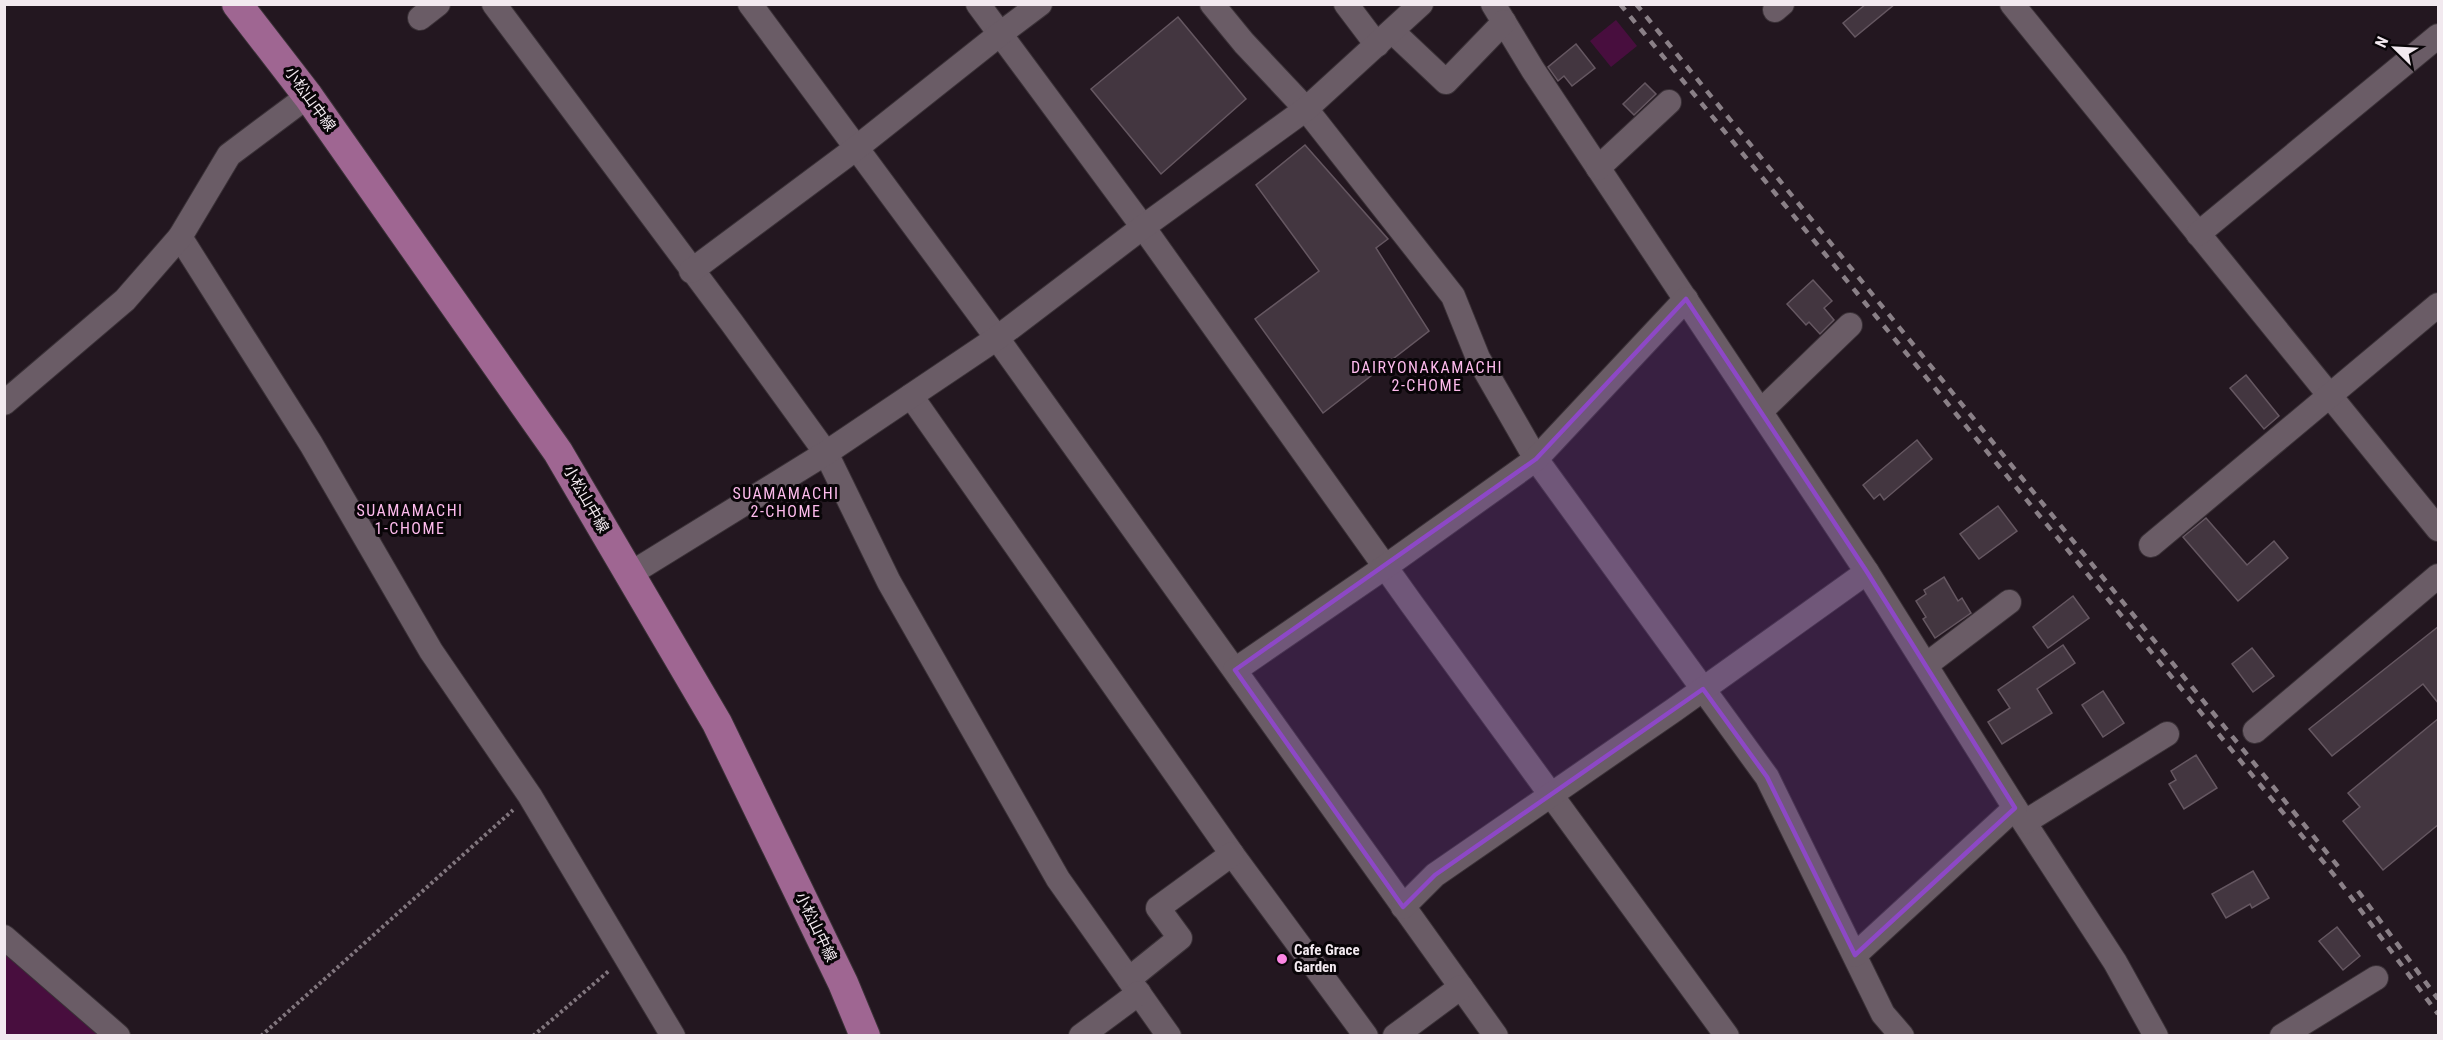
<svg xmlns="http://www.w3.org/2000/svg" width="2443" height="1040" font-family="'Roboto Condensed','Noto Sans JP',sans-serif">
<rect width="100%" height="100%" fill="#231720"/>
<g fill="#480e3e">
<polygon points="1616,20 1637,46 1611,67 1590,41"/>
<polygon points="5,949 106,1035 5,1035"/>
</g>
<g fill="#433640" stroke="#655761" stroke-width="1.5">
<polygon points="1866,4 1895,4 1855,37 1843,23"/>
<polygon points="1178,17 1246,99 1161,174 1091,89"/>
<polygon points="1576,44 1595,68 1572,86 1564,76 1558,81 1548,67"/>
<polygon points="1645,83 1656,94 1634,115 1623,104"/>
<polygon points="1305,145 1388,239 1376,248 1429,331 1323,413 1255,319 1319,271 1256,185"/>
<polygon points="1813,280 1832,301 1824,308 1834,320 1820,334 1809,322 1806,325 1787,304"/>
<polygon points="2246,375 2279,416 2264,429 2230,388"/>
<polygon points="1917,440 1932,459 1884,500 1880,494 1874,499 1863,485"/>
<polygon points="1998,506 2017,531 1979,559 1960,534"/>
<polygon points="2206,518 2247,565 2274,541 2288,558 2238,601 2183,537"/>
<polygon points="1944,577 1958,601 1962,598 1971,613 1935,638 1923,619 1926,617 1916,601 1926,594 1924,590"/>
<polygon points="2073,596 2089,618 2048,648 2033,627"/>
<polygon points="2439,626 2439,704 2423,684 2332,756 2309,729"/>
<polygon points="2063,645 2075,663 2037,689 2052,713 2002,744 1988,722 2010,708 1998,690"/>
<polygon points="2252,648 2274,676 2253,692 2232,664"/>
<polygon points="2103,691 2124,723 2103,737 2082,705"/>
<polygon points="2439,718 2439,824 2383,870 2343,821 2360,807 2348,793"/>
<polygon points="2196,755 2217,788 2184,809 2169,784 2176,780 2171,771"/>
<polygon points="2253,871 2269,898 2252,908 2250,904 2226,918 2212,894"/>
<polygon points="2337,927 2360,956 2343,970 2319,941"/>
</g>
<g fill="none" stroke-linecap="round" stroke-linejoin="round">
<g stroke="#3a3137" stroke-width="26">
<g id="minor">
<polyline points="494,4 732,323 826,453 889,582 1058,879 1169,1036"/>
<polyline points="750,4 997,338 1496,1036"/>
<polyline points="978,4 1143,227 1411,603 1727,1036"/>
<polyline points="1212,4 1244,43 1306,109 1453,296 1478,358 1536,459 1767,777 1883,1014 1902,1036"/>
<polyline points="1346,4 1377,45"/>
<polyline points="1493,4 1533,70 1867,572 2015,808 2115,962 2156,1036"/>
<polyline points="2012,4 2438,529"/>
<polyline points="1775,10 1782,4"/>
<polyline points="420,18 438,4"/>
<polyline points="1392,31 1446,82 1504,22"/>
<polyline points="1598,168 1669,102"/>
<polyline points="2198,234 2438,36"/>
<polyline points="180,237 311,444 431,651 530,796 673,1036"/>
<polyline points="691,271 855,149 1000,34 1040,4"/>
<polyline points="911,396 1232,854 1366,1036"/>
<polyline points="4,403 125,300 180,237 229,155 308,96"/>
<polyline points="1761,411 1850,325"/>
<polyline points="2151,545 2438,305"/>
<polyline points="630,574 826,453 997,338 1143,227 1306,109 1421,4"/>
<polyline points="1926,665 2009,602"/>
<polyline points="1235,670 1385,567 1536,459 1686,299"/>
<polyline points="2255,731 2438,576"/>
<polyline points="2025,822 2167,734"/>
<polyline points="1403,907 1435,875 1674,710 1867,572"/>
<polyline points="4,937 118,1036"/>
<polyline points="1855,955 2015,808"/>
<polyline points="1129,979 1180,938 1158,908 1232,854"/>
<polyline points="1081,1036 1139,993"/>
<polyline points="1395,1036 1461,987"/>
<polyline points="2282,1036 2376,978"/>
</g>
</g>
<g stroke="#3a3137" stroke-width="32">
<polyline id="major" points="237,4 308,96 558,452 717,723 843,983 865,1036"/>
</g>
<g stroke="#81767e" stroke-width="4" stroke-dasharray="3 3" stroke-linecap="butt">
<polyline points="261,1036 513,810"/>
<polyline points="533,1036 610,970"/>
</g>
<use href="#minor" stroke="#6a5c66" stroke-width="24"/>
<use href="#major" stroke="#9f6692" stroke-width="30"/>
<g stroke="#8a8087" stroke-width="4.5" stroke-dasharray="8 8" stroke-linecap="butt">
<polyline points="1620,4 2339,881 2438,1014"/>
<polyline points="1636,4 2341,870"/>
<polyline points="2358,891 2438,999"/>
</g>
</g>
<path fill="#8d48c6" fill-opacity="0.2" stroke="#8d48c6" stroke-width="4.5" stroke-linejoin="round" d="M1686,299L1867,572L2015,808L1855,955L1767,777L1703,689L1435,875L1403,907L1235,670L1536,459Z"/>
<circle fill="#fc86e3" stroke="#090508" stroke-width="2" cx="1282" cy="959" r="6"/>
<g text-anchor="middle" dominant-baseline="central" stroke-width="6" stroke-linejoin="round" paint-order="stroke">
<g font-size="15" fill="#f2e9ef" stroke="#090508">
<text transform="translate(310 99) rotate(54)">小松山中線</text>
<text transform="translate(586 499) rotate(60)">小松山中線</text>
<text transform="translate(816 927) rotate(64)">小松山中線</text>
</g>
<g font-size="15" font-weight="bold" fill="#f2e9ef" stroke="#090508" text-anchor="start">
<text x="1294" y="950">Cafe Grace<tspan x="1294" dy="17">Garden</tspan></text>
</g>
<g font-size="16" letter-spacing="1.5" fill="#febbed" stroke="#090508">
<text x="1427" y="367">DAIRYONAKAMACHI<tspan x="1427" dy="18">2-CHOME</tspan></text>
<text x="786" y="493">SUAMAMACHI<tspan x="786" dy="18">2-CHOME</tspan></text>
<text x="410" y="510">SUAMAMACHI<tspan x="410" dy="18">1-CHOME</tspan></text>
</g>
</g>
<rect width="2443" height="1040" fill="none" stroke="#f2e9ef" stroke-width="12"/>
<g transform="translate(2395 48) rotate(294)" stroke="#090508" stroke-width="4.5" paint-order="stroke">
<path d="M0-4.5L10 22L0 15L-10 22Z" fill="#f2e9ef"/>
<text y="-9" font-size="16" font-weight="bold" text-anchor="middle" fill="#f2e9ef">N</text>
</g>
</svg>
